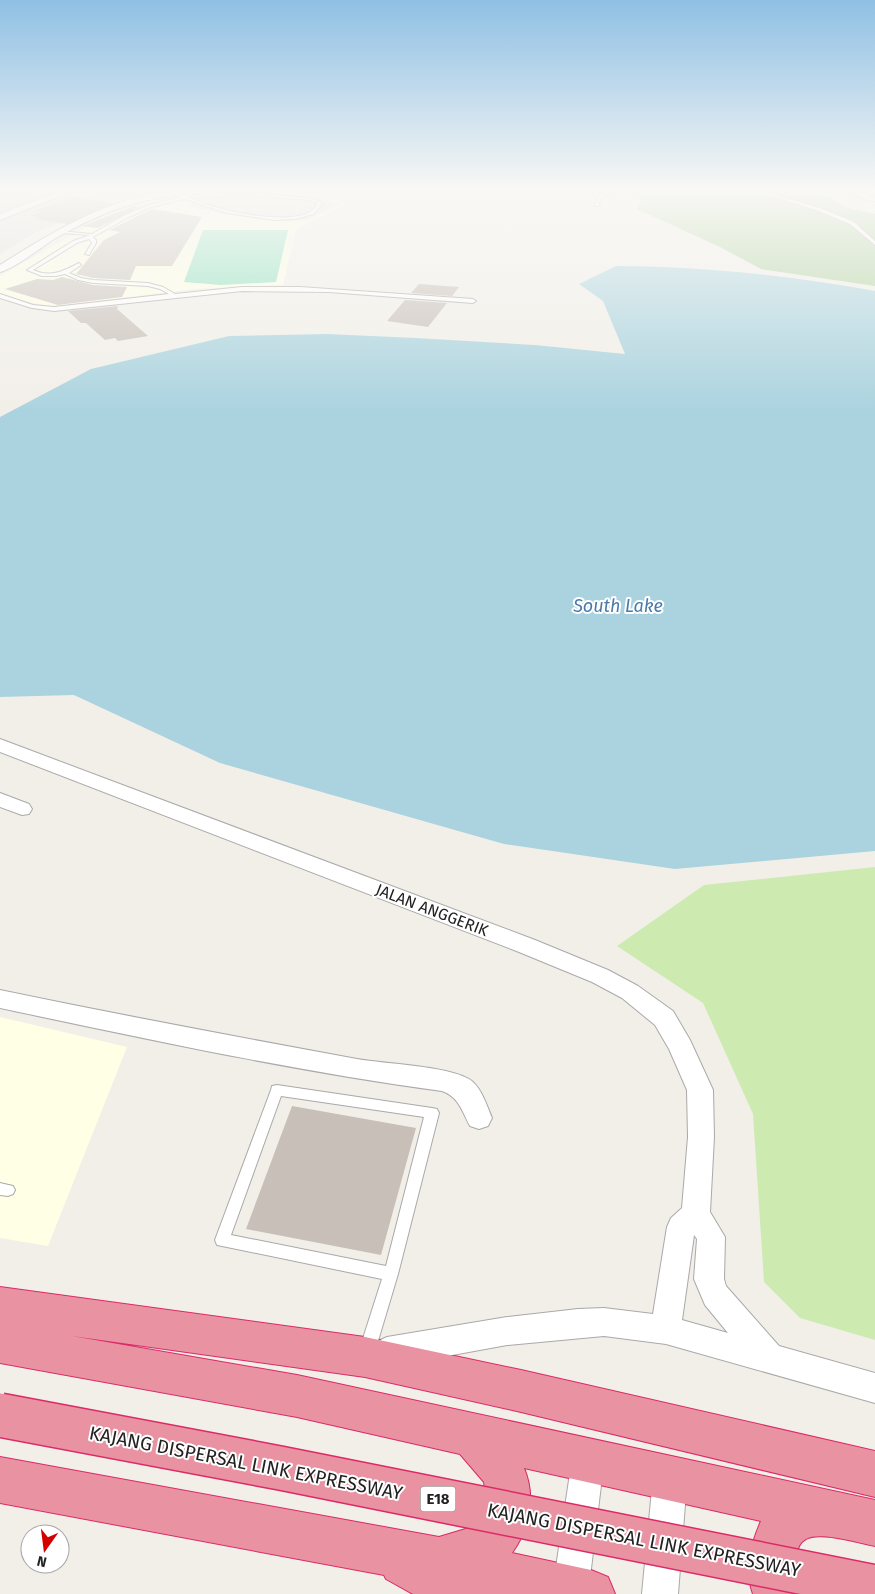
<svg xmlns="http://www.w3.org/2000/svg" width="875" height="1594" font-family="'Fira Sans',sans-serif">
<rect width="100%" height="100%" fill="#f2efe9"/>
<polygon fill="#e0dfdf" points="0,190 169,190 124,197 36,232 0,254"/>
<g fill="#ffffe5">
<polygon points="232,190 317,196 345,204 296,230 283,285 194,289 51,307 0,295 0,276 88,226 151,200"/>
<polygon points="0,1017 127,1047 48,1246 0,1238"/>
</g>
<polygon fill="#cdebb0" points="875,867 875,1340 800,1318 764,1282 753,1114 703,1003 617,946 704,885"/>
<polygon fill="#add19e" points="635,190 800,190 828,197 848,208 875,214 875,286 761,269 720,247 637,209 642,200 630,192"/>
<polygon fill="#88e0be" points="203,230 288,230 276,282 221,285 184,282"/>
<polygon fill="#e2e2e2" points="232,190 317,197 339,204 307,220 280,221 224,214 189,206 205,194"/>
<path fill="#aad3df" d="M616,266C705,267 788,275 875,291V851L675,869L504,844L220,763L74,695L0,697V417L91,369L229,336L327,334L416,338L535,345L625,354L603,301L579,284Z"/>
<g fill="#c7bfb8">
<polygon points="71,197 114,203 67,224 36,219 40,217 30,216 41,212 34,211"/>
<polygon points="134,206 139,207 98,228 83,226"/>
<polygon points="152,209 202,217 172,266 136,266 130,280 93,278 76,274 104,240 120,232 109,230"/>
<polygon points="62,277 93,285 127,287 122,297 58,305 5,289 37,279 53,280"/>
<polygon points="419,284 459,287 452,296 411,293"/>
<polygon points="405,300 447,303 428,327 387,321"/>
<polygon points="118,306 117,309 148,336 118,341 115,338 105,340 86,323 81,323 68,311"/>
<polygon points="292,1106 416,1128 381,1255 246,1229"/>
</g>
<g fill="none" stroke-linecap="round" stroke-linejoin="round">
<g stroke="#a9a9a9" stroke-width="2">
<g id="service">
<path d="M183,190L196,196L239,192L309,198L323,203L313,214L295,219L274,220L227,213L185,199L151,207L127,218L93,237L96,240V243L89,255L85,254L92,243L89,239L77,243L33,270C50,278 64,271 79,263L81,265L69,273L81,278L93,280L148,283L163,287L175,294L242,287H300L473,299L476,301L473,303L329,292L242,291L54,311L32,308L0,298V294L33,305L54,307L169,294L160,289L148,286L93,283L78,280L65,274L56,276H42L27,270L73,241L90,235L61,233L59,231L92,234L123,216L148,205L181,197L173,193V191C183,192 195,200 205,204C229,212 287,225 310,212C313,210 316,206 318,203L308,200L239,194L195,198L183,192Z"/>
<polygon points="616,190 622,190 603,196 598,206 594,206 600,194"/>
<polygon points="753,190 758,190 820,208 854,222 875,241 875,245 850,224 816,210"/>
<path d="M277,1085L432,1108L437,1109L439,1113L398,1274L375,1351L372,1356L367,1358L362,1356L359,1351L382,1279L222,1246L217,1245L215,1240L271,1090L272,1086ZM281,1096L424,1117L386,1266L231,1235Z"/>
<polygon points="0,1183 13,1186 15,1190 13,1194 8,1196 0,1195"/>
</g>
</g>
<g stroke="#a9a9a9" stroke-width="2">
<g id="minor">
<polygon points="64,190 75,190 0,220 0,214"/>
<path d="M176,190H203L199,193C143,197 105,210 56,238C41,247 16,268 0,272V265C55,230 110,197 176,190Z"/>
<polygon points="844,190 855,190 875,197 875,201 869,201"/>
<path d="M0,739L535,940L608,970L638,986L673,1011L690,1040L713,1090L714,1137L710,1212L725,1237L724,1279L726,1286L779,1346L875,1373V1403L666,1344L604,1336L507,1345L387,1367L376,1362L372,1352L376,1342L387,1337L507,1317L578,1309L604,1308L653,1314L667,1227L671,1218L682,1208L688,1137L687,1090L669,1049L655,1025L622,998L592,982L519,952L0,752ZM694,1235L697,1239L694,1279L705,1305L728,1333L682,1320Z"/>
<polygon points="0,793 29,804 32,809 29,814 22,815 0,807"/>
<path d="M0,990C119,1015 238,1037 357,1059C386,1064 446,1066 469,1079C481,1086 487,1106 492,1118L488,1126L479,1129L470,1126C462,1111 459,1097 442,1091C293,1071 147,1039 0,1008Z"/>
<polygon points="588,1444 600,1448 604,1460 588,1594 552,1594 572,1460 576,1448"/>
<polygon points="670,1462 682,1467 687,1479 678,1594 642,1594 653,1479 658,1467"/>
</g>
</g>
<g stroke="#dc2a67" stroke-width="2">
<path id="motorway" d="M0,1287L365,1337L521,1370L875,1451V1497L521,1412L365,1377L72,1336L297,1375L875,1500V1546C859,1543 820,1531 806,1539C798,1543 797,1551 797,1559C796,1571 797,1583 801,1594H753C744,1569 751,1544 761,1521L524,1468C536,1497 530,1528 512,1553L591,1570L608,1577L615,1594H413L386,1579L384,1575L0,1503V1457L439,1537L469,1528L478,1521L484,1511L486,1499L484,1482L460,1454L297,1417L0,1363Z"/>
</g>
<use href="#service" fill="#fff" fill-rule="evenodd"/>
<use href="#minor" fill="#fff" fill-rule="evenodd"/>
<use href="#motorway" fill="#e892a2" fill-rule="evenodd"/>
<g stroke="#dc2a67" stroke-width="46" stroke-linecap="butt">
<polyline id="motorway-bridge" points="0,1415 280,1468 875,1587"/>
</g>
<use href="#motorway-bridge" stroke="#e892a2" stroke-width="43"/>
</g>
<linearGradient id="sky" x2="0" y2="1"><stop stop-color="#8fc0e4"/><stop offset="0.46" stop-color="#f9f8f5"/><stop offset="1" stop-color="#f9f8f5" stop-opacity="0"/></linearGradient>
<rect width="875" height="413" fill="url(#sky)"/>
<g text-anchor="middle" dominant-baseline="central" stroke-width="4" stroke-linejoin="round" paint-order="stroke">
<rect fill="#fff" stroke="#646464" stroke-width="1" x="420.5" y="1486.5" width="35" height="25" rx="4"/>
<g font-size="15" font-weight="bold" fill="#222">
<text x="438" y="1499">E18</text>
</g>
<g font-size="16" fill="#222" stroke="#fff">
<text transform="translate(432 910) rotate(21)">JALAN ANGGERIK</text>
</g>
<g font-size="18" font-style="italic" fill="#4a7aab" stroke="#fff">
<text x="618" y="606">South Lake</text>
</g>
<g font-size="19" fill="#222" stroke="#fff">
<text transform="translate(246 1463) rotate(11)">KAJANG DISPERSAL LINK EXPRESSWAY</text>
<text transform="translate(644 1540) rotate(11)">KAJANG DISPERSAL LINK EXPRESSWAY</text>
</g>
</g>
<g transform="translate(45 1549) rotate(194)"><circle r="24" fill="#ffffff" stroke="#a7a7a7"/>
<path d="M0-4L9 19L0 12L-9 19Z" fill="#d40000"/>
<text y="-8" font-size="14" font-weight="bold" text-anchor="middle" fill="#222222">N</text>
</g>
</svg>
